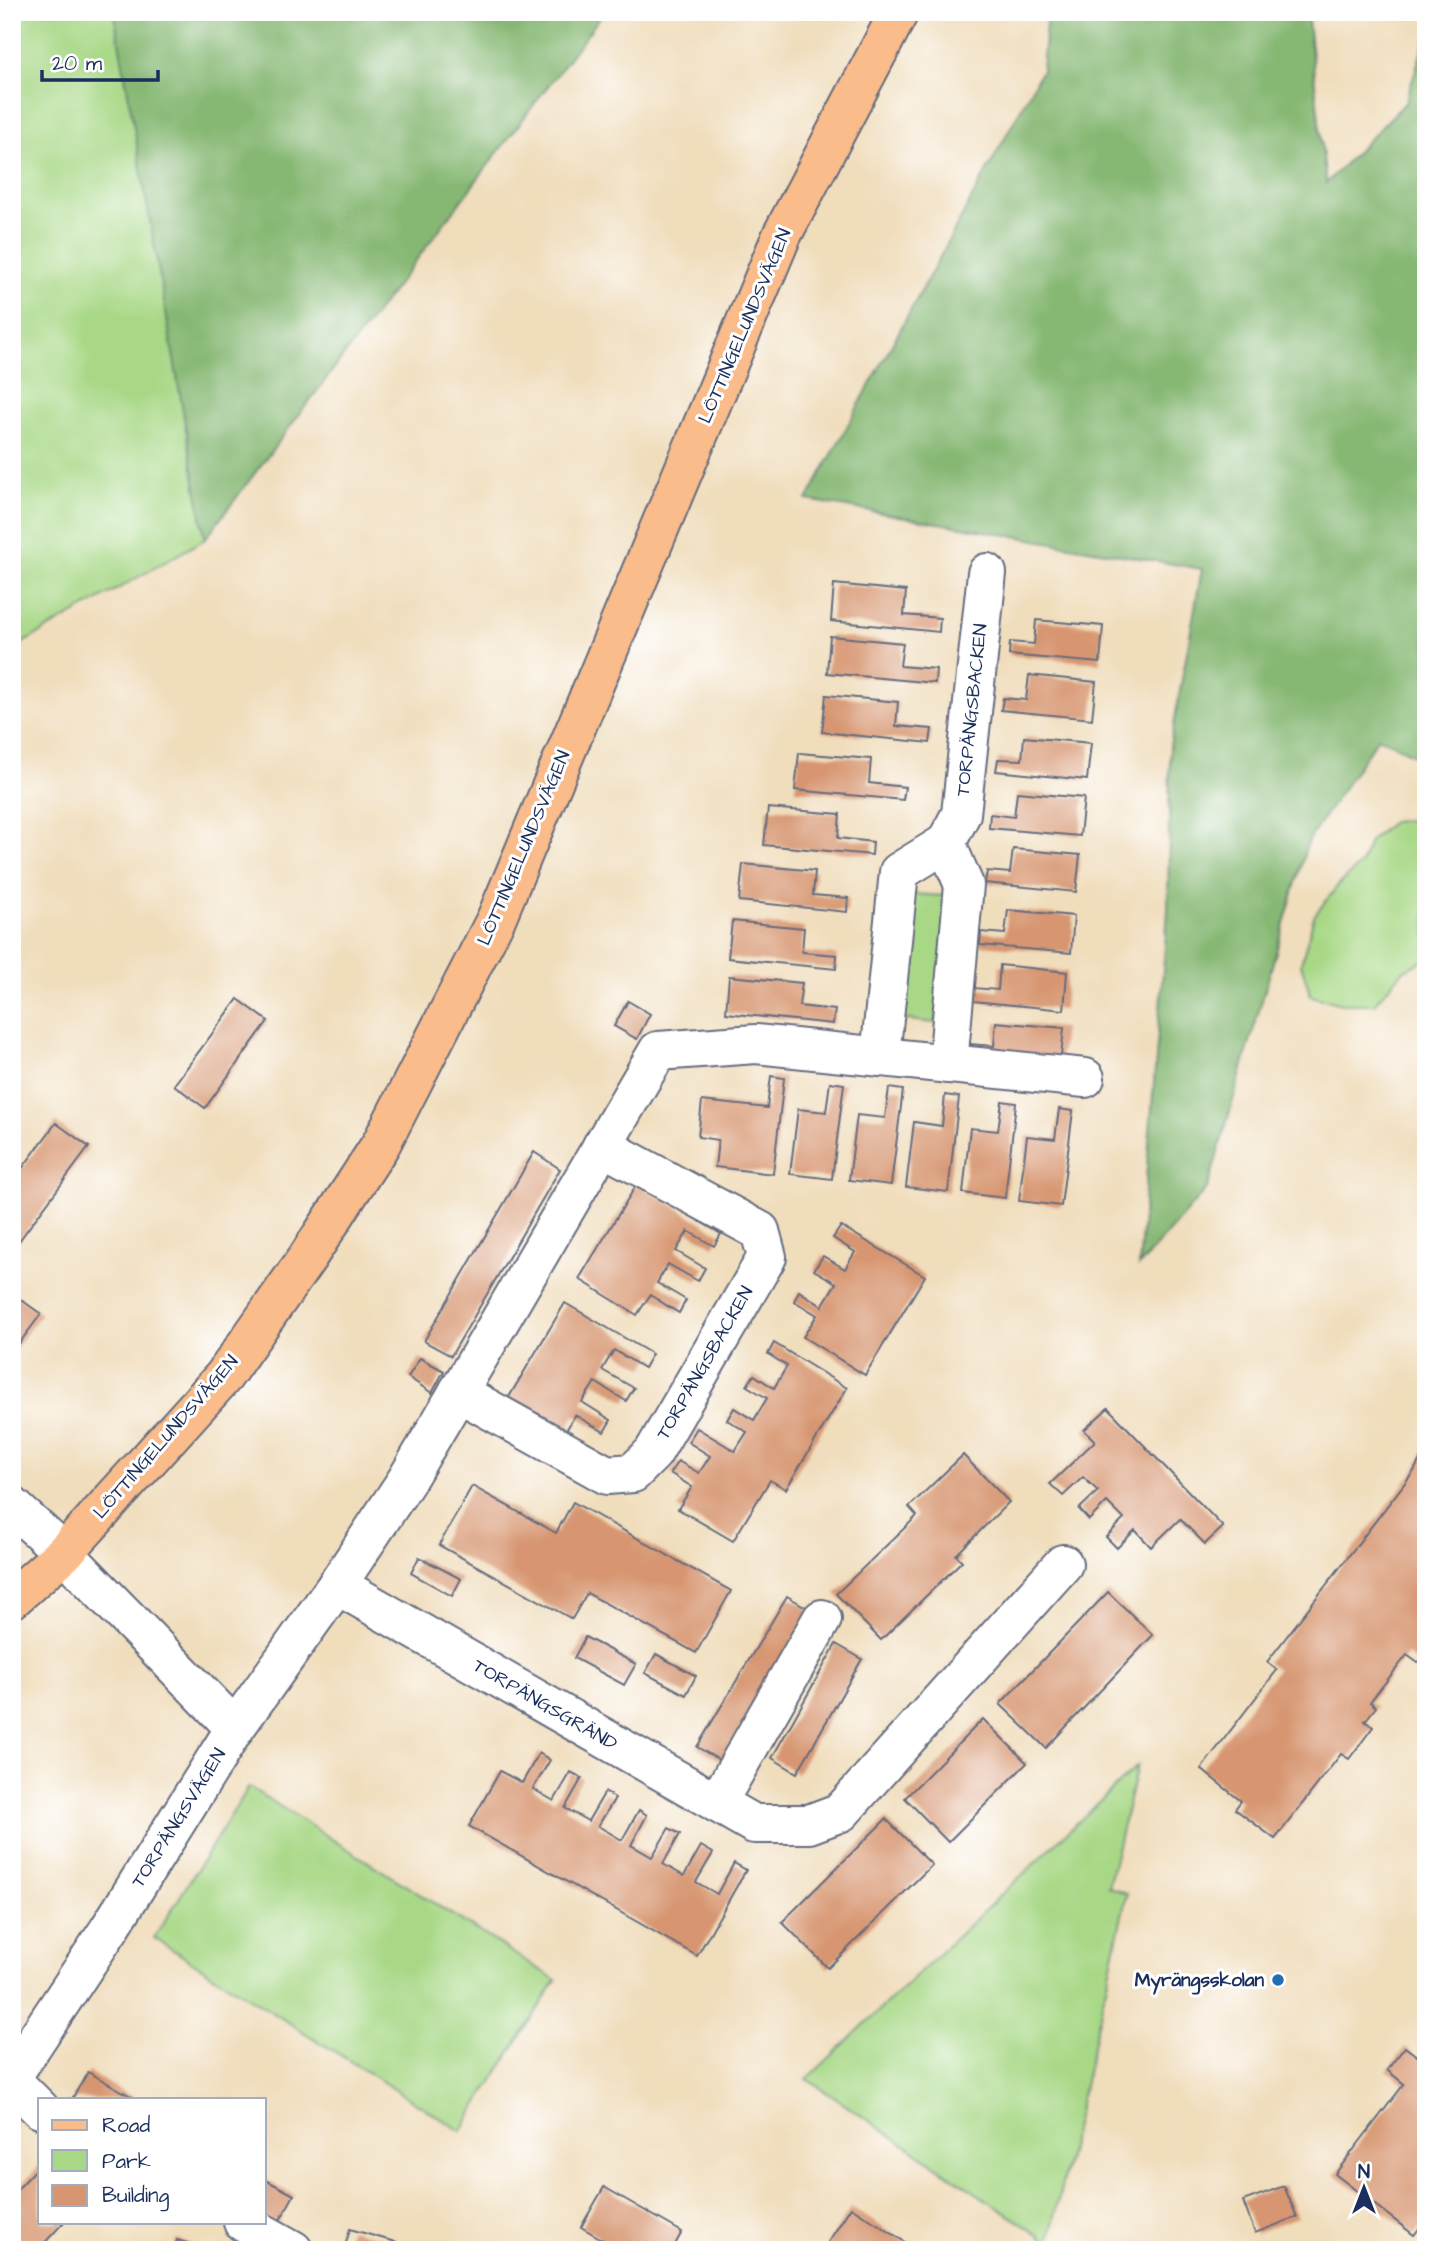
<svg xmlns="http://www.w3.org/2000/svg" width="1438" height="2262" font-family="'Architects Daughter',sans-serif">
<rect width="100%" height="100%" fill="#fff"/>
<filter id="ink" filterUnits="userSpaceOnUse"><feTurbulence type="fractalNoise" baseFrequency=".0143" numOctaves="2"/><feDisplacementMap in="SourceGraphic" scale="14" xChannelSelector="R" yChannelSelector="G"/><feConvolveMatrix kernelMatrix="1 2 1 2 8 2 1 2 1" color-interpolation-filters="sRGB"/></filter>
<filter id="wash" filterUnits="userSpaceOnUse"><feTurbulence type="fractalNoise" baseFrequency=".00686" numOctaves="4" result="noise"/><feDisplacementMap in="SourceGraphic" scale="28" xChannelSelector="R" yChannelSelector="G"/><feGaussianBlur stdDeviation="1.57" result="paint"/><feColorMatrix in="noise" values="0 0 0 0 0 0 0 0 0 0 0 0 0 0 0 0 0 1.4 0 .05"/><feComposite in="paint" operator="in"/></filter>
<g filter="url(#wash)">
<rect width="100%" height="100%" fill="#f0ddbc"/>
<g fill="#a8d886" stroke="#628472" stroke-width="2">
<polygon points="12,12 126,12 205,539 12,649"/>
<polygon points="1418,819 1426,823 1426,959 1403,971 1374,1004 1342,1004 1311,996 1301,964 1314,916 1340,883 1361,864 1371,840 1392,822"/>
<polygon points="911,894 947,896 936,1023 899,1019"/>
<polygon points="1137,1766 1108,1887 1127,1893 1049,2242 807,2079"/>
<polygon points="249,1787 556,1980 461,2131 154,1938"/>
</g>
<g fill="#86b873" stroke="#507468" stroke-width="2">
<polygon points="114,12 604,12 205,539"/>
<polygon points="1047,12 1307,12 1326,183 1405,103 1426,38 1426,761 1378,737 1308,841 1208,1187 1139,1266 1168,910 1170,746 1202,569 807,500 1042,70"/>
</g>
<g id="blocks">
<g fill="#d79671">
<polygon points="834,584 906,591 904,615 940,618 939,632 831,621"/>
<polygon points="1036,620 1103,626 1100,663 1009,655 1010,642 1034,644"/>
<polygon points="830,636 903,643 900,666 936,669 935,683 827,673"/>
<polygon points="1029,675 1096,682 1092,719 1001,710 1003,698 1026,700"/>
<polygon points="826,695 898,702 896,726 932,729 930,743 822,732"/>
<polygon points="1024,737 1091,743 1087,780 996,771 998,759 1022,760"/>
<polygon points="799,753 871,759 869,783 905,787 903,800 795,790"/>
<polygon points="1017,792 1084,798 1080,836 989,828 990,814 1014,817"/>
<polygon points="768,808 840,814 838,838 873,842 872,855 764,845"/>
<polygon points="1013,849 1080,855 1076,892 985,883 987,871 1010,873"/>
<polygon points="743,864 815,871 813,895 848,898 847,912 739,901"/>
<polygon points="1008,910 1074,916 1071,953 980,945 981,932 1005,934"/>
<polygon points="732,921 804,928 802,952 837,955 836,969 728,958"/>
<polygon points="1000,965 1067,972 1064,1010 973,1001 974,988 998,990"/>
<polygon points="729,976 802,983 799,1006 835,1010 833,1024 726,1013"/>
<polygon points="238,999 268,1021 205,1108 174,1085"/>
<polygon points="628,1001 650,1014 637,1039 614,1026"/>
<polygon points="996,1022 1064,1028 1060,1065 969,1057 970,1044 994,1046"/>
<polygon points="771,1076 784,1078 773,1174 715,1167 718,1140 698,1137 702,1101 767,1108"/>
<polygon points="830,1082 844,1084 832,1179 790,1174 798,1109 826,1112"/>
<polygon points="889,1088 903,1090 891,1185 849,1180 857,1115 885,1118"/>
<polygon points="945,1095 959,1097 948,1192 906,1187 914,1122 942,1126"/>
<polygon points="1002,1101 1016,1103 1005,1198 963,1193 970,1128 998,1131"/>
<polygon points="1059,1109 1073,1111 1061,1206 1019,1201 1027,1136 1055,1139"/>
<polygon points="56,1123 89,1147 16,1245 12,1243 12,1182"/>
<polygon points="534,1152 560,1169 451,1356 424,1341"/>
<polygon points="637,1184 721,1234 714,1246 688,1231 676,1251 705,1268 698,1281 668,1264 657,1283 686,1300 679,1313 650,1295 637,1315 579,1279"/>
<polygon points="841,1226 925,1276 865,1375 803,1337 817,1315 794,1301 799,1291 822,1306 836,1283 814,1270 823,1256 845,1269 855,1252 833,1238"/>
<polygon points="16,1296 41,1314 12,1353 12,1301"/>
<polygon points="565,1303 652,1354 644,1368 614,1350 602,1370 634,1388 626,1401 595,1382 582,1402 611,1420 604,1432 575,1415 563,1436 506,1402"/>
<polygon points="774,1343 847,1388 786,1489 770,1480 733,1541 678,1509 692,1487 670,1473 678,1461 699,1473 710,1456 688,1442 697,1428 735,1451 747,1432 727,1420 734,1408 754,1420 767,1398 747,1386 754,1375 774,1388 787,1366 768,1354"/>
<polygon points="420,1358 444,1371 432,1393 408,1377"/>
<polygon points="1108,1408 1223,1527 1205,1544 1180,1519 1151,1547 1135,1530 1117,1548 1106,1537 1124,1519 1107,1502 1089,1520 1079,1509 1098,1491 1083,1477 1063,1496 1050,1484 1095,1441 1084,1430"/>
<polygon points="1426,1448 1426,1653 1418,1663 1407,1655 1370,1702 1376,1707 1365,1721 1373,1727 1349,1759 1341,1754 1275,1839 1235,1809 1241,1801 1201,1769 1277,1670 1267,1662 1414,1471"/>
<polygon points="963,1455 1009,1502 956,1555 962,1561 881,1640 836,1594 917,1516 909,1507"/>
<polygon points="472,1486 556,1533 573,1502 731,1591 696,1653 587,1593 572,1619 439,1545"/>
<polygon points="419,1557 461,1579 452,1596 411,1573"/>
<polygon points="1108,1592 1153,1635 1046,1748 1000,1704"/>
<polygon points="787,1596 811,1610 721,1761 697,1747"/>
<polygon points="585,1637 636,1664 624,1685 574,1658"/>
<polygon points="836,1644 862,1659 797,1773 772,1758"/>
<polygon points="656,1654 696,1676 686,1695 645,1673"/>
<polygon points="983,1719 1027,1763 948,1842 905,1798"/>
<polygon points="539,1753 550,1760 533,1789 554,1801 571,1772 582,1778 565,1808 588,1821 605,1792 615,1798 598,1826 622,1840 639,1810 647,1815 631,1845 652,1857 669,1828 680,1834 663,1864 684,1876 701,1846 713,1853 696,1882 717,1894 734,1863 746,1870 697,1956 469,1826 500,1771 522,1783"/>
<polygon points="886,1819 932,1865 828,1968 782,1922"/>
<polygon points="1405,2047 1422,2060 1426,2056 1426,2220 1414,2235 1335,2174 1404,2084 1387,2070"/>
<polygon points="88,2072 136,2099 72,2099"/>
<polygon points="40,2165 40,2222 64,2222 38,2250 12,2250 12,2195"/>
<polygon points="264,2179 294,2195 278,2224 264,2216"/>
<polygon points="1284,2186 1297,2217 1255,2233 1243,2201"/>
<polygon points="604,2187 682,2232 672,2250 609,2250 612,2245 581,2227"/>
<polygon points="851,2207 882,2227 917,2250 836,2250 827,2244"/>
<polygon points="350,2229 402,2244 401,2250 344,2250"/>
<polygon points="177,2240 208,2249 208,2250 174,2250"/>
</g>
</g>
</g>
<g filter="url(#ink)">
<use href="#blocks" fill-opacity="0" stroke="#666c7f" stroke-width="2"/>
<g fill="none" stroke-linecap="round" stroke-linejoin="round">
<g stroke="#666c7f" stroke-width="42">
<g id="minor">
<polyline points="880,1057 899,872 946,843"/>
<polyline points="948,1064 964,885 946,843 961,814 987,573"/>
<polyline points="458,1392 607,1475 633,1473 653,1453 767,1257 760,1231 602,1146"/>
<polyline points="12,1506 64,1553 235,1728 110,1928 12,2076"/>
<polyline points="337,1585 754,1824 809,1824 841,1812 1063,1564"/>
<polyline points="235,1728 337,1585 406,1481 658,1051 756,1044 1085,1078"/>
<polyline points="717,1803 822,1619"/>
<polyline points="12,2081 40,2109"/>
<polyline points="243,2222 293,2250"/>
</g>
</g>
<g stroke="#666c7f" stroke-width="42">
<polyline id="major" points="12,1599 64,1553 224,1376 307,1258 381,1144 496,919 782,235 899,12"/>
</g>
<use href="#minor" stroke="#fff" stroke-width="38"/>
<use href="#major" stroke="#f9bc8a" stroke-width="38"/>
</g>
</g>
<circle fill="#1f6fb2" stroke="#fff" stroke-width="2.5" cx="1278" cy="1980" r="7"/>
<g text-anchor="middle" dominant-baseline="central" stroke-width="6" stroke-linejoin="round" paint-order="stroke">
<g font-size="19" fill="#1b2f5e" stroke="#fff">
<text transform="translate(745 326) rotate(-67)">LÖTTINGELUNDSVÄGEN</text>
<text transform="translate(972 710) rotate(-84)">TORPÄNGSBACKEN</text>
<text transform="translate(524 848) rotate(-67)">LÖTTINGELUNDSVÄGEN</text>
<text transform="translate(705 1363) rotate(-60)">TORPÄNGSBACKEN</text>
<text transform="translate(166 1437) rotate(-49)">LÖTTINGELUNDSVÄGEN</text>
<text transform="translate(545 1705) rotate(30)">TORPÄNGSGRÄND</text>
<text transform="translate(179 1818) rotate(-58)">TORPÄNGSVÄGEN</text>
</g>
<g font-size="19" font-weight="bold" fill="#1b2f5e" stroke="#fff" text-anchor="end">
<text x="1264" y="1980">Myrängsskolan</text>
</g>
</g>
<rect width="1438" height="2262" fill="none" stroke="#fff" stroke-width="42"/>
<rect x="38" y="2098" width="228" height="126" fill="#ffffff" stroke="#a4acbf" stroke-width="2"/>
<rect x="52" y="2120" width="35" height="10" fill="#f9bc8a" stroke="#a4acbf" stroke-width="2"/>
<text x="102" y="2132" font-size="21" fill="#1b2f5e">Road</text>
<rect x="52" y="2150" width="35" height="21" fill="#a8d886" stroke="#a4acbf" stroke-width="2"/>
<text x="102" y="2168" font-size="21" fill="#1b2f5e">Park</text>
<rect x="52" y="2185" width="35" height="21" fill="#d79671" stroke="#a4acbf" stroke-width="2"/>
<text x="102" y="2202" font-size="21" fill="#1b2f5e">Building</text>
<g transform="translate(1364 2188)" stroke="#ffffff" stroke-width="5" paint-order="stroke">
<path d="M0-5L12 26L0 18L-12 26Z" fill="#1b2f5e"/>
<text y="-10" font-size="19" font-weight="bold" text-anchor="middle" fill="#1b2f5e">N</text>
</g>
<path d="M42 70v10h116v-10" fill="none" stroke="#1b2f5e" stroke-width="3.5"/>
<text x="52" y="70" font-size="21" fill="#1b2f5e" stroke="#ffffff" stroke-width="5" paint-order="stroke">20 m</text>
</svg>
